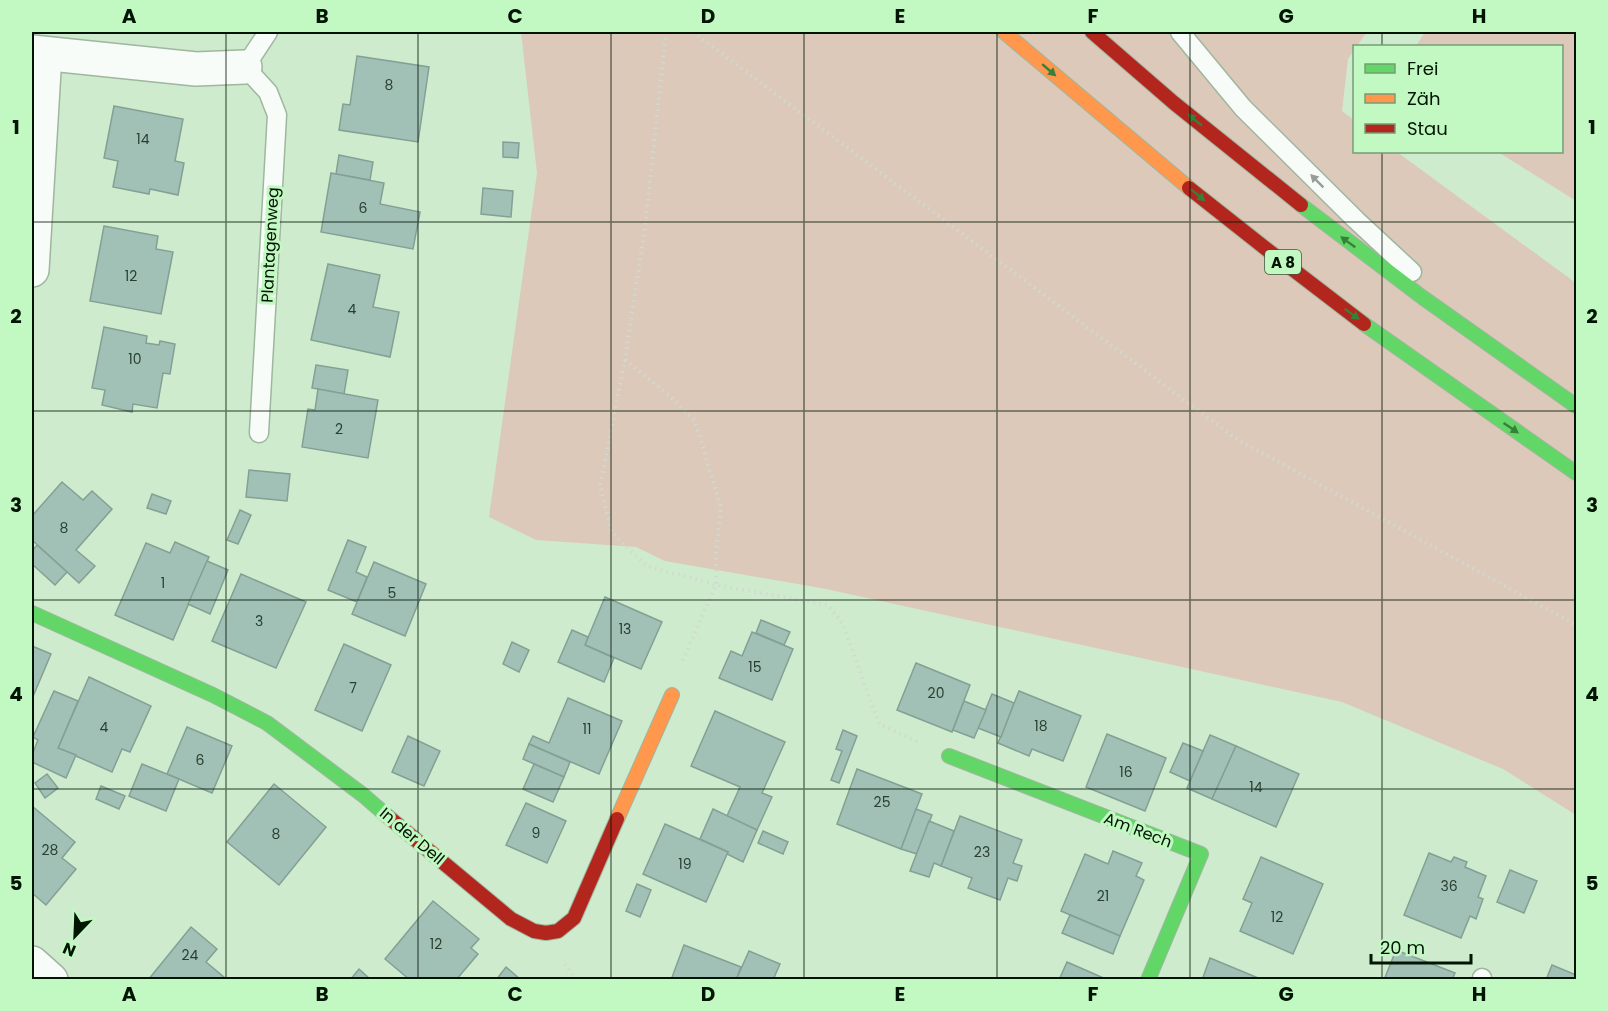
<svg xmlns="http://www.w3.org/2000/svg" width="1608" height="1011" font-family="Poppins,sans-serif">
<rect width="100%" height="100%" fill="#ceebce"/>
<g fill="#dcc9b9">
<polygon points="521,32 1367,32 1357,46 1354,46 1354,50 1348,59 1342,111 1354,120 1354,152 1397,152 1576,283 1576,815 1503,769 1342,702 826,589 665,561 636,547 536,540 489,517 537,173"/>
<polygon points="1425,32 1576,32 1576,201 1498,152 1562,152 1562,46 1416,46"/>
</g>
<g fill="#a1c1b6" stroke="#84a094" stroke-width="1.5">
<polygon points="357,56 429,67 418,142 339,130 343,104 350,105"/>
<polygon points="114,106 183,119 175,161 184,163 178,195 150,189 149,194 113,187 118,161 104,158"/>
<polygon points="503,142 519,143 518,158 503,157"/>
<polygon points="339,155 373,162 370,180 336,174"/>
<polygon points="331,173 384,183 380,204 420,212 413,249 321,232"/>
<polygon points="483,188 513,191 511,217 481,214"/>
<polygon points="104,226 158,236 156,249 173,252 161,314 90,301"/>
<polygon points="328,264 380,275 373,307 399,312 390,357 311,340"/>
<polygon points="104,327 147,336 146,343 159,345 160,341 175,344 170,374 163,373 157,408 133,404 132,412 102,405 105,390 92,388"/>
<polygon points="316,365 348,370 344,394 312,388"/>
<polygon points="318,389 378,400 368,458 302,447 308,409 315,410"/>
<polygon points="249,470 290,474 287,501 246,497"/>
<polygon points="62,482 83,500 92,491 112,509 76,550 95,566 79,583 32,540 32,516"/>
<polygon points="152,494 171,501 166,514 147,508"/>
<polygon points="240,510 251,515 238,544 227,540"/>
<polygon points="348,540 366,547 356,572 367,577 357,602 328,590"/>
<polygon points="175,542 209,557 173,640 115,615 146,543 170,553"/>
<polygon points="37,545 67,572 55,585 32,564 32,551"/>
<polygon points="207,561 228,570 210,614 188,604"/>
<polygon points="374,562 426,584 405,636 352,614"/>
<polygon points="241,574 306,602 276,668 212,641"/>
<polygon points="605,597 662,622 641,669 585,645"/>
<polygon points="761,620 790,632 784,645 756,633"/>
<polygon points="572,630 588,637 585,645 614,658 604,682 558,662"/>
<polygon points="752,632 793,649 772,700 719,678 731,651 742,656"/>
<polygon points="512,642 529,650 519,672 503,664"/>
<polygon points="344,644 391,665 362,731 315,710"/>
<polygon points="32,646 51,654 32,699"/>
<polygon points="916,663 970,685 952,732 897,710"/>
<polygon points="89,677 151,706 130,752 122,749 112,772 58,748"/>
<polygon points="54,691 78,701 58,748 76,755 66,778 32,762 32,755 38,740 33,737"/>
<polygon points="1019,691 1081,716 1063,761 1032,749 1029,756 998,743"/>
<polygon points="992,694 1014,703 1001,737 978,728"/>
<polygon points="568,698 622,721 599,774 529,744 533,736 549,743"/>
<polygon points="964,701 986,710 974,738 953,730"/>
<polygon points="715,711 785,742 762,793 772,797 757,830 727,816 740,787 691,766"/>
<polygon points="187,727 232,746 212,793 167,774"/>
<polygon points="843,730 857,736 839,783 831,780 842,751 836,749"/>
<polygon points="1107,734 1166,758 1145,811 1086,787"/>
<polygon points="1210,735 1236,746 1212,799 1187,788"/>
<polygon points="408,736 440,751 424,786 392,772"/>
<polygon points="1183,743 1203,751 1190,781 1170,772"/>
<polygon points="529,744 570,762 564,777 523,759"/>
<polygon points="1236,746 1299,774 1276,827 1212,799"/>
<polygon points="142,764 179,779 166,811 129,796"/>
<polygon points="534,764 564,777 553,802 523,789"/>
<polygon points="857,769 922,794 901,849 837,824"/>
<polygon points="47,774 58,788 45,798 35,783"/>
<polygon points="274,784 326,827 279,885 227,842"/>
<polygon points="101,786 125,796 119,809 96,799"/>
<polygon points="526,803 566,821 547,863 506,845"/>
<polygon points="32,806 75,842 62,858 76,869 46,905 32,893"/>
<polygon points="713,809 757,830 743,862 727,854 728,852 700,839"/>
<polygon points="916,809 932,815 917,854 901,849"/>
<polygon points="960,816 1022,840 1013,863 1022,866 1017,881 1008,878 1000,900 968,888 972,878 941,866"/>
<polygon points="929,821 954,831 941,866 934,863 929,877 910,871"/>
<polygon points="665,824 728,852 706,902 643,874"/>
<polygon points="763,831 788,842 783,854 758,843"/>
<polygon points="1113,851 1142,863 1136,876 1144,880 1120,936 1061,911 1085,854 1108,864"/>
<polygon points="1429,853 1451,862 1454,857 1467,862 1465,867 1486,876 1478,897 1483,899 1476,919 1470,916 1461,938 1404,915"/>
<polygon points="1261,857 1323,884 1293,954 1240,931 1252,903 1243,899"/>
<polygon points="1510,870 1537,881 1524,913 1497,902"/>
<polygon points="637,884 651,890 640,917 626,911"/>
<polygon points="433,901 479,939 471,948 478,954 456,980 410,980 385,959"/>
<polygon points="1070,915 1120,936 1113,954 1062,933"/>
<polygon points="191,927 217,949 206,962 225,978 224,980 148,980"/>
<polygon points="684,945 741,967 736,980 671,980"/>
<polygon points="1396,950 1455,973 1452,980 1384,980"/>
<polygon points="749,951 780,964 773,980 736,980"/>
<polygon points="1210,958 1263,980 1202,980"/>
<polygon points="1067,962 1108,980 1059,980"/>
<polygon points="1552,965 1576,975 1576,980 1546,980"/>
<polygon points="506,967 521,980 496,980"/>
<polygon points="359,969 371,980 350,980"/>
</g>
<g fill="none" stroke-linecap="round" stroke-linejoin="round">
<g stroke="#9fb69f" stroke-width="21">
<g id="lane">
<polyline points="1180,32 1243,108 1356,220 1412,272"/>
<polyline points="259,433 277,115 268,92 245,67 268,32"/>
<polyline points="1482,980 1482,978"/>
</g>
</g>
<g stroke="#9fb69f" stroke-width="36">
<g id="street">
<polyline points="32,52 196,69 245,67"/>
<polyline points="32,270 45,54"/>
<polyline points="32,963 51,980"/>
</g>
</g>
<g stroke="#9fb69f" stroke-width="16">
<g id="fast">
<polyline points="1301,205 1422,297 1576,406"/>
<polyline points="1364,324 1576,473"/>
<polyline points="32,613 213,695 267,723 363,795 386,815"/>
<polyline points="949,756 1201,854 1148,980"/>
</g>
</g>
<g stroke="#9fb69f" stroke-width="16">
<g id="slow">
<polyline points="1004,32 1189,188"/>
<polyline points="617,819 672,695"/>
</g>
</g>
<g stroke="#9fb69f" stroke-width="16">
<g id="jam">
<polyline points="1092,32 1174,103 1301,205"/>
<polyline points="1189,188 1265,248 1364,324"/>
<polyline points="386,815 511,919 534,931 546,933 558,931 574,918 617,819"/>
</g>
</g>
<g stroke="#d1dad1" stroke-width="4" stroke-dasharray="1.5 4.5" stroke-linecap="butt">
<polyline points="666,32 645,227 625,360 600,485 612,533 647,566 716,585 828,605 843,624 879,724 920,743"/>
<polyline points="693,32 1235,438 1576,625"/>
<polyline points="625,360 671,397 695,421 721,508 716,554 716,585 681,664"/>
<polyline points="565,964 576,980"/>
</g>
<use href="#lane" stroke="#f8fcf8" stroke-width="18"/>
<use href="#street" stroke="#f8fcf8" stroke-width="33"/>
<use href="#fast" stroke="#63d668" stroke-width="14"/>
<use href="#slow" stroke="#ff974d" stroke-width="14"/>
<use href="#jam" stroke="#b3261e" stroke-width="14"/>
</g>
<defs><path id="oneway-solid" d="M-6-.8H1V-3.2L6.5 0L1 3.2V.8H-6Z" transform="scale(1.5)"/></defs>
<g fill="#377f3b">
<use href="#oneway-solid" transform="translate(1049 70) rotate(41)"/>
<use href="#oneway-solid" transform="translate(1195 120) rotate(-141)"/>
<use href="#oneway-solid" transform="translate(1198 195) rotate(39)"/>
<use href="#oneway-solid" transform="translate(1348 242) rotate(-144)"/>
<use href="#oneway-solid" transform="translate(1352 314) rotate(36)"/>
<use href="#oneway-solid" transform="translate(1511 428) rotate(34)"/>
</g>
<use fill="#969f96" href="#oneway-solid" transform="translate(1317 181) rotate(-135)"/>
<path fill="none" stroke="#021403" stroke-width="1.5" stroke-opacity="0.55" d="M226,32V980M418,32V980M611,32V980M804,32V980M997,32V980M1190,32V980M1382,32V46M1382,152V980M32,222H1576M32,411H1576M32,600H1576M32,789H1576"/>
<g text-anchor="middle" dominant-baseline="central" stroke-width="6" stroke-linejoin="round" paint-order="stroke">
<g font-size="14" fill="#2a3f30">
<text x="389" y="85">8</text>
<text x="143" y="139">14</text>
<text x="363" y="208">6</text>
<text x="131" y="276">12</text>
<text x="352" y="309">4</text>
<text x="135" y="359">10</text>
<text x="339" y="429">2</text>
<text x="64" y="528">8</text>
<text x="163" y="583">1</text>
<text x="392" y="593">5</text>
<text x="259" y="621">3</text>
<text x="625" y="629">13</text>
<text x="755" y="667">15</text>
<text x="353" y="688">7</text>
<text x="936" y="693">20</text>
<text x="1041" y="726">18</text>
<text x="104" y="727">4</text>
<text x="587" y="729">11</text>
<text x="200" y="760">6</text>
<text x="1126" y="772">16</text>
<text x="1256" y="787">14</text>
<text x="882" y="802">25</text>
<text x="536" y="833">9</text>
<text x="276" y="834">8</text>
<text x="50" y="850">28</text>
<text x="982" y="852">23</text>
<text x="685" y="864">19</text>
<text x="1449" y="886">36</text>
<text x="1103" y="896">21</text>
<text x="1277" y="917">12</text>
<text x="436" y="944">12</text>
<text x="190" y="955">24</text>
</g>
<rect fill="#c2f8c1" stroke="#3c583c" stroke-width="1.5" x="1265" y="250" width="36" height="24" rx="4.5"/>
<g font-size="15" font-weight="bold" fill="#021403">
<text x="1283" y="262">A 8</text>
</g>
<g font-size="16" fill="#021403" stroke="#c2f8c1">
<text transform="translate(270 245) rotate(-87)">Plantagenweg</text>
<text transform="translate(1138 830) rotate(21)">Am Rech</text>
<text transform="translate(412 836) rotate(40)">In der Dell</text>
</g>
</g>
<rect width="1608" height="1011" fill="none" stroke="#c2f8c1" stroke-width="66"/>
<rect x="1353" y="45" width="210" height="108" fill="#c2f8c1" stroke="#759d75" stroke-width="1.5"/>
<rect x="1365" y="64" width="30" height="9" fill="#63d668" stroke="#759d75" stroke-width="1.5"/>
<text x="1407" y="75" font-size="18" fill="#021403">Frei</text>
<rect x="1365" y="94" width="30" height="9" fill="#ff974d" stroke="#759d75" stroke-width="1.5"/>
<text x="1407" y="105" font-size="18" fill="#021403">Zäh</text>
<rect x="1365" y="124" width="30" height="9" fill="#b3261e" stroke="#759d75" stroke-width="1.5"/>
<text x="1407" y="135" font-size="18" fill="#021403">Stau</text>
<g transform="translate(75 936) rotate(203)" stroke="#c2f8c1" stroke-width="4.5" paint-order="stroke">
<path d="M0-4.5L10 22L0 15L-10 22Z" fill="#021403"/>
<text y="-9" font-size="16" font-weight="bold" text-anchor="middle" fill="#021403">N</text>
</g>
<path d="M1371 954v9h100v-9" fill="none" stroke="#021403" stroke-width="3"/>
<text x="1380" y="954" font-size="18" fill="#021403" stroke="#c2f8c1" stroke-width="4.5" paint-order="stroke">20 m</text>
<rect x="33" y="33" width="1542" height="945" fill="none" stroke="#021403" stroke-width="2"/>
<g font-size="20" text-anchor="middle" font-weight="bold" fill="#021403">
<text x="129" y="23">A</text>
<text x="322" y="23">B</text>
<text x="515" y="23">C</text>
<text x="708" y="23">D</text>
<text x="900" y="23">E</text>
<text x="1093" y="23">F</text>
<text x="1286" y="23">G</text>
<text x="1479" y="23">H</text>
<text x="16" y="134">1</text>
<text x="1592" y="134">1</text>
<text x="16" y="323">2</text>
<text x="1592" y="323">2</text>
<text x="16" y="512">3</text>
<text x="1592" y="512">3</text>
<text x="16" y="701">4</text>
<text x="1592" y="701">4</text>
<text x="16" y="890">5</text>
<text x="1592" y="890">5</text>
<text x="129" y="1001">A</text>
<text x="322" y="1001">B</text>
<text x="515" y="1001">C</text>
<text x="708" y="1001">D</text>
<text x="900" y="1001">E</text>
<text x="1093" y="1001">F</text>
<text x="1286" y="1001">G</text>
<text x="1479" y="1001">H</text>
</g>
</svg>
